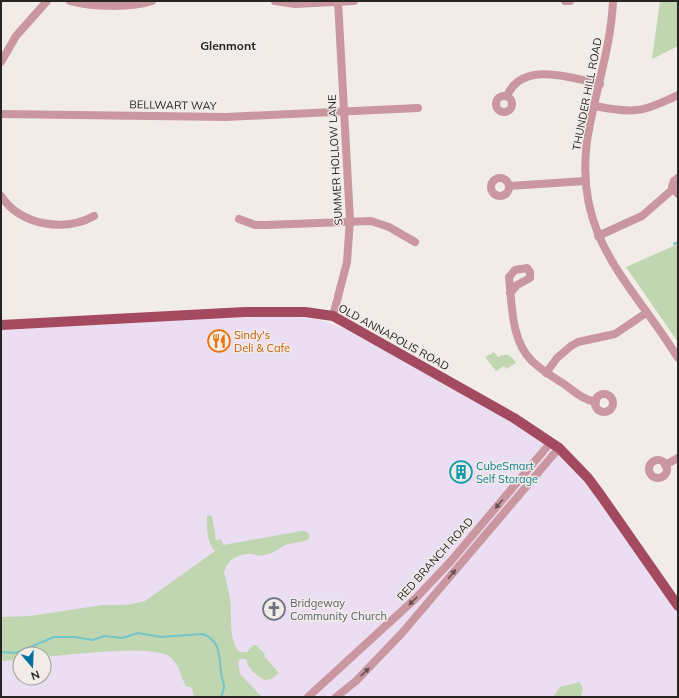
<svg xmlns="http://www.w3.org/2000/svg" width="679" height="698" font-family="Mulish,sans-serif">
<rect width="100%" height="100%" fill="#f2ece9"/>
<path fill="#ecdef2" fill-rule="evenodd" d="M284,316L316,319L344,329L373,344L511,421L551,448L569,464L598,500L678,613V697H1V330L189,319ZM20,654H44V678H20Z"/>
<g fill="#bfd6b0">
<polygon points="660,1 678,1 678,46 652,59"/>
<polygon points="678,244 678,342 626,267"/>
<path d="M494,352L498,357C507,353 510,354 516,363L506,369L504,366L496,371L485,357Z"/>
<path d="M207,515L212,516L216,540L221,539L223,545L301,531H305L309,534V539C302,543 295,542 288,544C280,547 274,554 265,555C260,557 255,554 250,554C238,553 226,561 224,573C227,585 231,598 231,610C231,623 230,642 239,652H247L253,645H256L265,654L264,656L279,673L271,679L264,680C256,675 248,669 246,659H240L238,662L240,674L262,697H194L192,688L186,686C180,676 180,665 170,657C155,644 66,655 44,657V654H20V660L1,661V617L30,616L103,605H127L145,601L215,551C207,543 206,526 207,515Z"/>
<polygon points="580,682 583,689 581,697 553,697 560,687"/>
</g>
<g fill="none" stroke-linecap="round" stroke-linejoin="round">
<g stroke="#73c5c9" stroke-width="2">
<polyline points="674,244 678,242"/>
<path d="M1,652L16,653L54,637H74L93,640L104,636L122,638L138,633L161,637L203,634C221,641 219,656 221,673C221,678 225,683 224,688C223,691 222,694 221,697"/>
</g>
<g stroke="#ca969f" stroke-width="8">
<path d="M70,1C91,7 132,8 152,1"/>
<polyline points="275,1 295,4 354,1"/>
<polyline points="565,1 570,1"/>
<path d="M613,1C611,49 594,94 587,141C574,240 632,283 678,358"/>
<polyline points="1,62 16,36 47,1"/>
<circle cx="504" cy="104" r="8"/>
<path d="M507,96C522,60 572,78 600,84"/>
<path d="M595,106C634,114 643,112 678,95"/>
<polyline points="1,114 226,117 418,108"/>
<polyline points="678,178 674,181 672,187 678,194"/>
<circle cx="500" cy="187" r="9"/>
<polyline points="509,186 585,181"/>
<path d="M1,196C21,226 65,232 94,216"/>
<polyline points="239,219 255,225 266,225 371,221 389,227 415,242"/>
<polyline points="598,236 642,216 673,189"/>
<path d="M510,293L517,285L530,278V272L527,268L515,270L509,277C512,304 511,341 532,361C541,370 553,377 564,384C574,391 583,400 596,402"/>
<polyline points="333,316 347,262 350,220 338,1"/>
<polyline points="546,373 557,358 571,346 578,342 615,334 646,313"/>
<circle cx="604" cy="403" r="9"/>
<circle cx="658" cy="469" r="9"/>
<polyline points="665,465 678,458"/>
<polyline points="308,697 416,598 451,561 551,442"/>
<polyline points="336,697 356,681 402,633 559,448"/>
</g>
<polyline stroke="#a34a5f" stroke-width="10" points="1,325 245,312 305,312 333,316 514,418 559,448 588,478 602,497 678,606"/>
</g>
<defs><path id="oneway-solid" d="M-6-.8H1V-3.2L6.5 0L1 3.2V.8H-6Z"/></defs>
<g fill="#685255">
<use href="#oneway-solid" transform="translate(499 504) rotate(130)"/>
<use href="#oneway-solid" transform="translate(452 574) rotate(-51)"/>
<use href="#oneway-solid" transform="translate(413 601) rotate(136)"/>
<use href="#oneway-solid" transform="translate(365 672) rotate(-44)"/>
</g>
<defs>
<g id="restaurant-ring" transform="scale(1.15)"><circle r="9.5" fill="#f2ece9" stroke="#e8710a" stroke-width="1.5"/><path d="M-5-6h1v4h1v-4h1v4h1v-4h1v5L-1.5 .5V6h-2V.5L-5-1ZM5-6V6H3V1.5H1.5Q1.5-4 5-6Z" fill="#e8710a"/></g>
<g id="building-ring" transform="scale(1.15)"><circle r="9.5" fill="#f2ece9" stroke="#0f9aa8" stroke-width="1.5"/><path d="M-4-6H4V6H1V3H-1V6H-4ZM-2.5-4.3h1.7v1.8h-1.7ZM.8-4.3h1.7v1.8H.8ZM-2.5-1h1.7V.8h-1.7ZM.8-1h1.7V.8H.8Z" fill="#0f9aa8"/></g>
<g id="church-ring" transform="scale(1.15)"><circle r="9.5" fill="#f2ece9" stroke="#6b7280" stroke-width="1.5"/><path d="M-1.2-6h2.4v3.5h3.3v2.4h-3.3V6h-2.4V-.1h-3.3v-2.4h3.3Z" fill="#6b7280"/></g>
</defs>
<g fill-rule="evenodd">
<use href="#restaurant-ring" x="219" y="341"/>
<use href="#building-ring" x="461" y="472"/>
<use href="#church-ring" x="274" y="609"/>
</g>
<g text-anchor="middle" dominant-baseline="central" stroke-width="3" stroke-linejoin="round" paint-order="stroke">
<g font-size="11" fill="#272524" stroke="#f2ece9">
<text transform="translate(587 94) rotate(-79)">THUNDER HILL ROAD</text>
<text transform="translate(173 105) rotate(1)">BELLWART WAY</text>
<text transform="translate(335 160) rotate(-93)">SUMMER HOLLOW LANE</text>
<text transform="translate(394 337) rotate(29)">OLD ANNAPOLIS ROAD</text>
<text transform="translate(435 559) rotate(-48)">RED BRANCH ROAD</text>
</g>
<g font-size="11" fill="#c56008" stroke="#f2ece9" text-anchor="start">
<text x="234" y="335">Sindy's<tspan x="234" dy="13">Deli &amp; Cafe</tspan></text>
</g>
<g font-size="11" fill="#0d838f" stroke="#f2ece9" text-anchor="start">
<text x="476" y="466">CubeSmart<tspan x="476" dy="13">Self Storage</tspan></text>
</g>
<g font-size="11" fill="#5b616d" stroke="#f2ece9" text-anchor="start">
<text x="290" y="603">Bridgeway<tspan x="290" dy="13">Community Church</tspan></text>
</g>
<g font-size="12" font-weight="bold" fill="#272524" stroke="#f2ece9">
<text x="228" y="45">Glenmont</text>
</g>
</g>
<rect width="679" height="698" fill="none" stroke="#272524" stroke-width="4"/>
<g transform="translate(32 666) rotate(161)"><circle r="19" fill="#f2ece9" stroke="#a19c9a"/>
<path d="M0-3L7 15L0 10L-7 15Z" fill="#03729e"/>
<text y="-6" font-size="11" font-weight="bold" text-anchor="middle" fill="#272524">N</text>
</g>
</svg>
